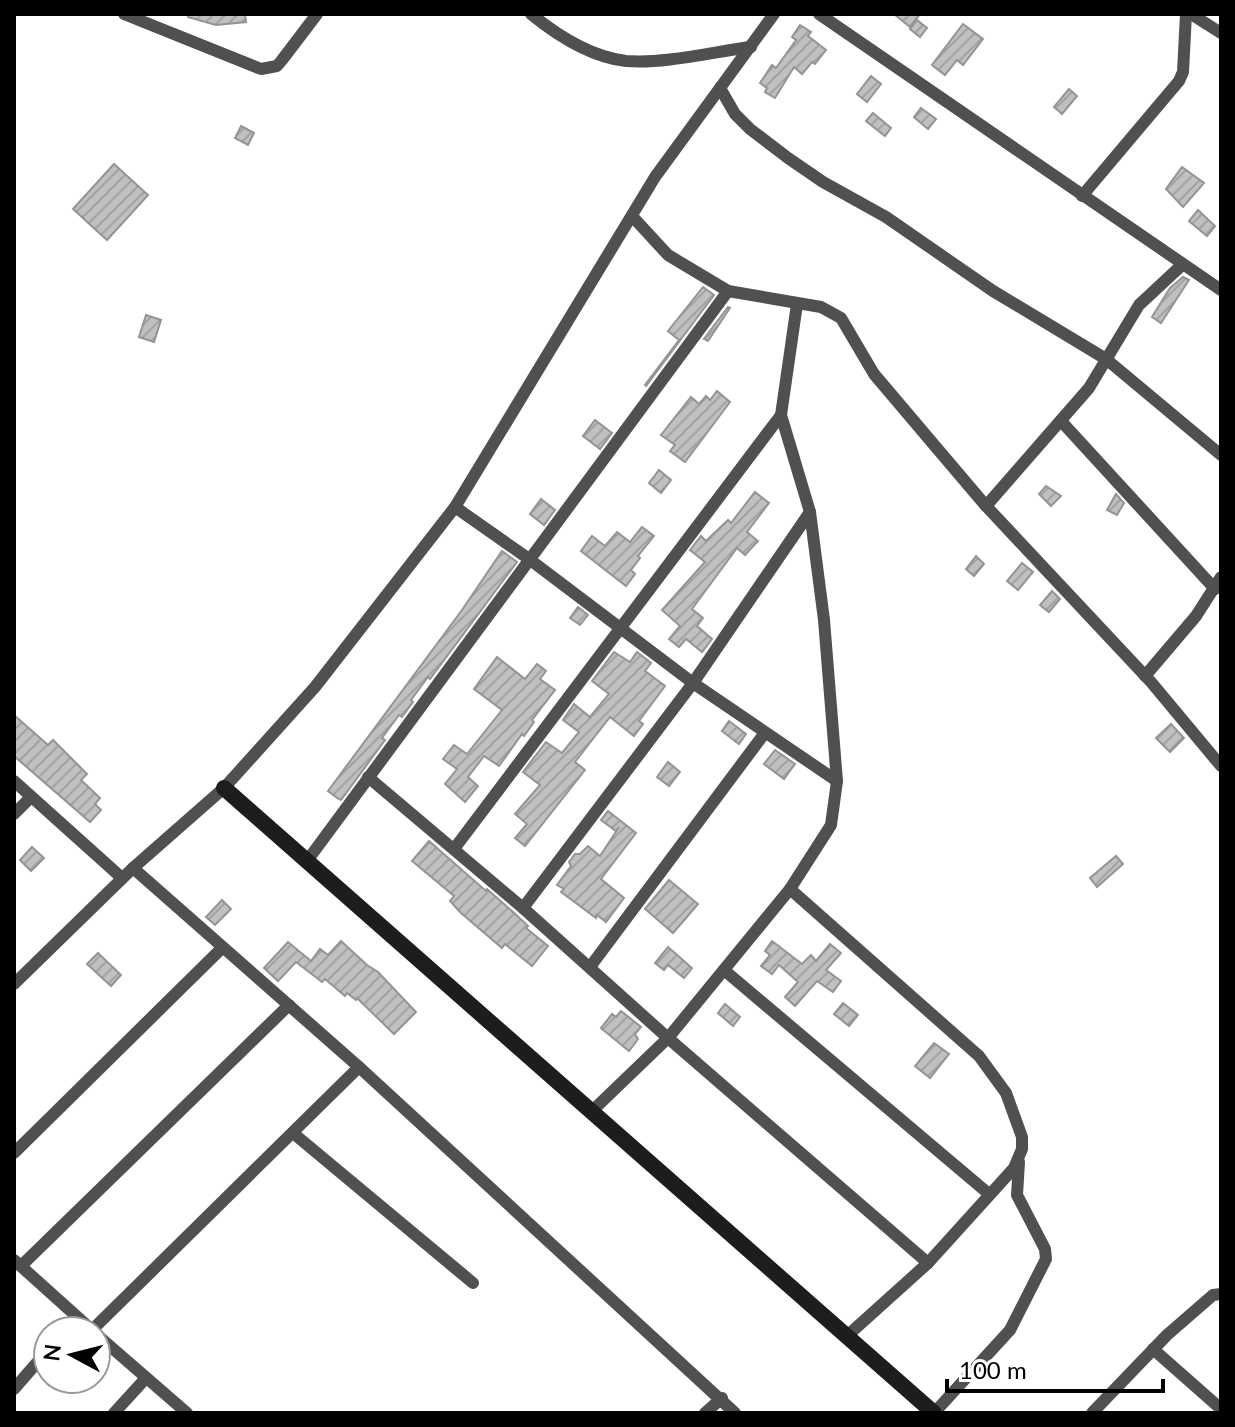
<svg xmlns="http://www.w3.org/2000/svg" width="1235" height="1427" font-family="Lato,sans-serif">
<defs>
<pattern id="building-hatch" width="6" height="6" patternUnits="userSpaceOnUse" patternTransform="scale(2)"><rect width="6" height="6" fill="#c0c0c0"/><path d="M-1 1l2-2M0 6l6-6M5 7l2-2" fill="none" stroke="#a3a3a3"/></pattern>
</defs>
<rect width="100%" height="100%" fill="#fff"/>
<g fill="url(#building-hatch)" stroke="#949494" stroke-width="2">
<polygon points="189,14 245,14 246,22 216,25 188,17"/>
<polygon points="894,14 920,14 910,27"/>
<polygon points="917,20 927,28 920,37 910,29"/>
<polygon points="963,24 983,39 963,65 957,60 945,75 932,65"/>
<polygon points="800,25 811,32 808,36 826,50 815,64 812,62 802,74 794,67 775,98 765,92 767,88 760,83 772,65 776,68 796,40 792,37"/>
<polygon points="871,76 881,84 867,102 857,94"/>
<polygon points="1069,89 1077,96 1062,114 1054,107"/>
<polygon points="921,108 936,119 928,129 914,117"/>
<polygon points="873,113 891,128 885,136 866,121"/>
<polygon points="241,126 254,133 248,145 235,138"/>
<polygon points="114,164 148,195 107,240 73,209"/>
<polygon points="1182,167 1204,183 1183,207 1166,189"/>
<polygon points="1198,210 1215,226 1207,236 1189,221"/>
<polygon points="1183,277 1189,280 1161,323 1152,317 1170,288"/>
<polygon points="703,287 714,295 646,386 645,385 679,340 668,331"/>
<polygon points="728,307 730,308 708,341 704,339"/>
<polygon points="146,315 161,320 154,342 139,337"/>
<polygon points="717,391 730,402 685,462 670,451 675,445 661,435 691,397 699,404 706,396 710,400"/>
<polygon points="595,420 612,433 600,449 583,436"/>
<polygon points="659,470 671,480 661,493 649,483"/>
<polygon points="1046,486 1061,496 1051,506 1039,494"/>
<polygon points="755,492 769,503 747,532 758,541 745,555 737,548 692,609 703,618 697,626 712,639 702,652 686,639 679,647 669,639 680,626 662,610 705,562 690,550 701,536 706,541 728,520 731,523"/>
<polygon points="1116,494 1124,503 1117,515 1107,510"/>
<polygon points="541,499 555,510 544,525 530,514"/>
<polygon points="642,527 654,536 638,556 640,558 631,570 635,574 626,586 581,551 592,536 605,546 617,532 630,542"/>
<polygon points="502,551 517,562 430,679 428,677 411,700 413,702 402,717 399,715 382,738 385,740 341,800 337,798 328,791 462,610"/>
<polygon points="976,556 984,564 974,576 966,569"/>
<polygon points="1022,563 1033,572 1018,590 1007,581"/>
<polygon points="1052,591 1060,599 1049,612 1040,605"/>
<polygon points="578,607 588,615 580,625 570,618"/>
<polygon points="614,652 630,662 637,652 651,663 645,671 665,686 639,721 643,724 634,736 610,717 575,762 585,770 525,846 515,838 527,824 515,814 540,785 523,772 546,742 562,753 579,732 563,720 574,704 590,717 609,694 592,681"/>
<polygon points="497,657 525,679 537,664 546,671 540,679 555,690 532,720 534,722 524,736 522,734 499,766 484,756 468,777 478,786 465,802 445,784 457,769 443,759 454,745 467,754 502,710 474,689"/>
<polygon points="14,715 48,745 53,740 87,774 81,780 100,798 95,804 101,810 90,822 14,756"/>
<polygon points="729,721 746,734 739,744 722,731"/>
<polygon points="1171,724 1184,738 1170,752 1156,738"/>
<polygon points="775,750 795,764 784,779 764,764"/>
<polygon points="668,762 680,772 669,786 657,777"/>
<polygon points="608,811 636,833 601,879 624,898 606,922 597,915 596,918 561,892 564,889 557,885 571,866 569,862 575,854 580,854 588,846 600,856 619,827 616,831 601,820"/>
<polygon points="429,841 486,891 487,889 513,912 528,926 526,928 548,946 532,966 505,944 502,948 461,913 450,901 454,896 412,861"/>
<polygon points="32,847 44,858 31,871 20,860"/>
<polygon points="1116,856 1123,864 1097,887 1090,878"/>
<polygon points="669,880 698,904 673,933 645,909"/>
<polygon points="222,900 231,909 215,925 206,917"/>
<polygon points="341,941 367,965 378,972 416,1012 394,1034 357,998 356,1000 347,993 345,996 325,979 322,982 296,962 278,981 264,968 288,942 311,961 320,949 328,955"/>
<polygon points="772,941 802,964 811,955 816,961 830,944 841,953 826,970 841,981 833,992 817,981 795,1006 785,997 798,982 779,965 772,974 761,966 770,955 765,951"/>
<polygon points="668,947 692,968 684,978 668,965 664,970 655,963"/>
<polygon points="98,953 121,975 111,986 87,964"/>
<polygon points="843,1003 858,1015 849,1026 834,1014"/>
<polygon points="725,1004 740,1017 733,1026 718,1013"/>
<polygon points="621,1011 641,1027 635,1034 638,1039 629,1051 601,1028 612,1014 616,1017"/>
<polygon points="934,1043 949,1054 930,1078 915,1066"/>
</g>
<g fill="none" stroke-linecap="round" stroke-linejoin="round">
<g stroke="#505050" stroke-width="12">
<polyline points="124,14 261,69 277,66 282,60 317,14"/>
<path d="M531,14C558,36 590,57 626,61C664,64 713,52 751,47"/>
<polyline points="819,14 1221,290"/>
<polyline points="1191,14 1221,33"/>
<polyline points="720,88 735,114 750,129 788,158 823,182 886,217 993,291 1106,359 1221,455"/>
<polyline points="1082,196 1179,81 1183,72 1186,14"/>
<polyline points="632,216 668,255 728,291 821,307 841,318 874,374 924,433 986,506 1151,682 1221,766"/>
<polyline points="1061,421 1215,589"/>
<polyline points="986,506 1089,388 1139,305 1183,264"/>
<polyline points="455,507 529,559 693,683 837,781"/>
<polyline points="1145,676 1196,616 1221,577"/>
<polyline points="368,777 523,908 668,1038 928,1263"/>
<polyline points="14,781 122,878"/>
<polyline points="14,814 31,797"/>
<polyline points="454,849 781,415 797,304"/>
<polyline points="307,861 728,291"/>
<polyline points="133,868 359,1067 735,1413"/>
<polyline points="790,889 979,1056 1006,1093 1022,1137 1022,1149 1014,1168 928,1263 847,1336"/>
<polyline points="523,908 693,683 810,512"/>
<polyline points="590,967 764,734"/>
<polyline points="724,970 989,1194"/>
<polyline points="14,984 133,868 224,788 315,687 455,507 655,177 774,14"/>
<polyline points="591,1112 668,1038 790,889 831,825 837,781 824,620 810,512 781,415"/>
<polyline points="293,1133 473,1283"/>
<polyline points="14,1153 222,948"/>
<polyline points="14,1260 93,1331"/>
<polyline points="21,1266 289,1005"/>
<polyline points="92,1330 359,1067"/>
<polyline points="65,1331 77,1318"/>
<polyline points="96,1334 187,1413"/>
<polyline points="1153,1349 1221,1409"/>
<polyline points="14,1389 48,1350"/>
<polyline points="114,1413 146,1378"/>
<polyline points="705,1413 722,1398"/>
<polyline points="934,1413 1010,1330 1046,1259 1045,1249 1017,1195 1019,1162"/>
<polyline points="1092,1413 1167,1335 1213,1295 1221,1294"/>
</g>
<polyline stroke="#1d1d1d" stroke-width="16" points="224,788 934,1413"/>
</g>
<rect width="1235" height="1427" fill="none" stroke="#000000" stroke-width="32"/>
<g transform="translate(72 1355) rotate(277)"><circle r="38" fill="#ffffff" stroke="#999999" stroke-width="2"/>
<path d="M0-6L14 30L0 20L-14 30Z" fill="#000000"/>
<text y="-12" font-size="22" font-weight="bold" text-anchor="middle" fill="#000000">N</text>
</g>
<path d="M947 1379v12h216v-12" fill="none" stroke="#000000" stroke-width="4"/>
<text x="959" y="1379" font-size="24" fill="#000000" stroke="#ffffff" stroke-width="6" paint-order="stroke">100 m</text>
</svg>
